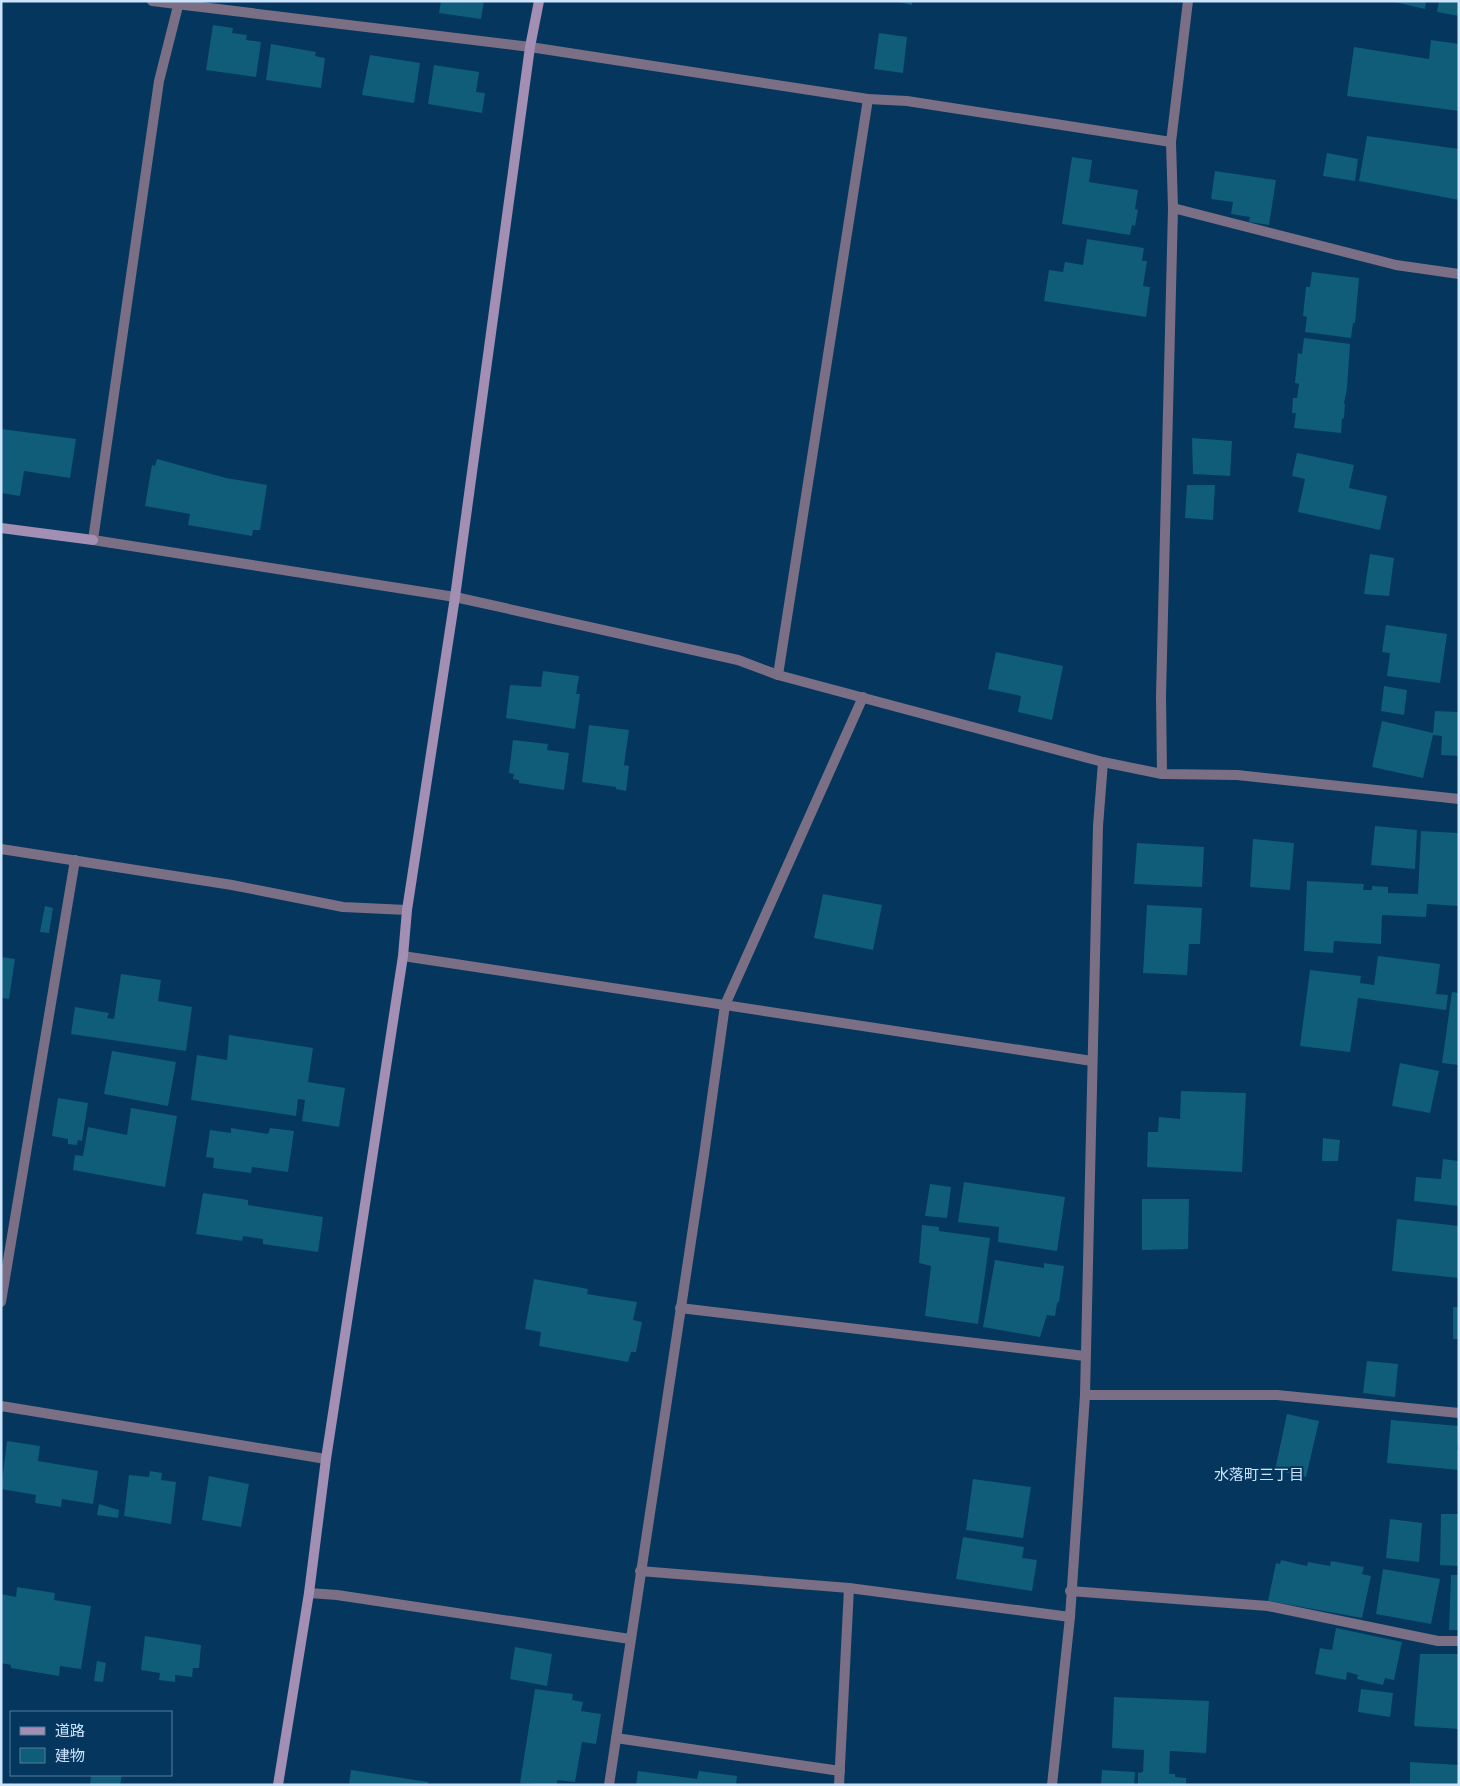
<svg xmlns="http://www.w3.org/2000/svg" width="1460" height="1786" font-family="Ubuntu,'Noto Sans JP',sans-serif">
<rect width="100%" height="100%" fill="#05365d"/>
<g fill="#0f5d79">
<polygon points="441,1 484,1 481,19 439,13"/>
<polygon points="894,1 912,1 912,5"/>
<polygon points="1390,1 1426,1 1425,9"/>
<polygon points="1439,1 1459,1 1459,16 1437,12"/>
<polygon points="213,25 233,28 232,33 247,35 246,40 261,42 256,77 206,70"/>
<polygon points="879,33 907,37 903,73 874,69"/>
<polygon points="1431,40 1459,44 1459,111 1347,96 1354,47 1429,59"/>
<polygon points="271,44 316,52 315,56 325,58 321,88 266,80"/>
<polygon points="370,55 420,63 414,103 362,95"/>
<polygon points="434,65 479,72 476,92 485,93 482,113 428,104"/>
<polygon points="1367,136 1459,149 1459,200 1359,181"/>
<polygon points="1327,153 1358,159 1355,181 1323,176"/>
<polygon points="1072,157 1092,160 1089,182 1138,190 1135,209 1138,210 1135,226 1132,225 1130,235 1062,224"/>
<polygon points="1215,171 1276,180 1269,225 1249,222 1250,217 1231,214 1233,202 1211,199"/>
<polygon points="1087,239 1144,248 1142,261 1147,261 1143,286 1150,287 1146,317 1044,301 1049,270 1063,272 1065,262 1083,265"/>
<polygon points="1312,272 1359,278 1355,323 1353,323 1351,338 1305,332 1307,317 1303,316 1306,287 1310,287"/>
<polygon points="1304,338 1350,344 1347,388 1344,403 1345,404 1344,418 1342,419 1341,433 1294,428 1296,413 1292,413 1293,398 1297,398 1299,384 1295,383 1298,353 1302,354"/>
<polygon points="2,429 76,439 70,478 24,471 20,496 1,493"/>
<polygon points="1192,438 1232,441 1230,476 1193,474"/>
<polygon points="1297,453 1354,465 1349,488 1387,496 1380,530 1298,512 1305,479 1292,476"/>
<polygon points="157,459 226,478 267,485 260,530 253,530 252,536 188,525 190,514 145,506 152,465 155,466"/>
<polygon points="1187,485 1215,485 1213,520 1185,518"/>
<polygon points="1370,554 1394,558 1389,596 1364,594"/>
<polygon points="1386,625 1447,634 1440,683 1387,676 1390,653 1382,652"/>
<polygon points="996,652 1063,666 1052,720 1018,712 1021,696 988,689"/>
<polygon points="543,671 579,676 576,694 580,694 575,729 506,718 510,685 541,687"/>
<polygon points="1384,686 1407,690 1404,715 1381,711"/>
<polygon points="1435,711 1459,712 1459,756 1441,755 1442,736 1433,735 1423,778 1372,767 1382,721 1433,733"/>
<polygon points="589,725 629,730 624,765 629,766 626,791 616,789 616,787 582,782"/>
<polygon points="513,740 548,744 547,750 569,753 564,790 519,783 519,780 513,779 514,774 509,773"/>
<polygon points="1375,826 1417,830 1415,869 1371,865"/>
<polygon points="1421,831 1459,833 1459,906 1427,904 1426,917 1382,915 1381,944 1334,941 1333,953 1304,951 1307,881 1364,884 1363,890 1372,890 1372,886 1388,887 1388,893 1418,894"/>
<polygon points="1253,839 1294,843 1290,890 1250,887"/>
<polygon points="1137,843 1204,847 1202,887 1134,884"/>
<polygon points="823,894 882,905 873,950 814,938"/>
<polygon points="1147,905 1202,908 1200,944 1189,944 1187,975 1143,973"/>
<polygon points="45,906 53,908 49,933 40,932"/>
<polygon points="1378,956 1440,964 1436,994 1448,995 1446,1010 1358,998 1350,1052 1300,1046 1310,970 1361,976 1360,983 1374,985"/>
<polygon points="1,957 15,959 9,999 1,998"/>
<polygon points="121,974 161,980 158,1001 192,1007 186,1051 71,1034 75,1007 109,1013 107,1018 114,1019"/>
<polygon points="1452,992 1459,993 1459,1065 1442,1063"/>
<polygon points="229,1035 313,1048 308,1082 345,1088 339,1127 302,1121 305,1100 298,1099 296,1116 191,1100 197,1055 227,1060"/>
<polygon points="112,1051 176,1062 168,1106 104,1094"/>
<polygon points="1400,1063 1439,1071 1430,1113 1392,1106"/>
<polygon points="1181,1091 1246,1093 1242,1172 1147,1167 1148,1132 1158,1132 1159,1117 1180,1119"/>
<polygon points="58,1098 88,1103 82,1141 78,1140 77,1145 68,1144 68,1139 52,1136"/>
<polygon points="131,1108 177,1116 165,1187 73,1170 75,1155 83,1156 88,1127 127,1135"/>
<polygon points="231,1128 268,1134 270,1128 294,1131 288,1172 252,1167 251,1173 213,1168 214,1158 206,1157 210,1130 231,1133"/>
<polygon points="1323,1138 1340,1140 1338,1161 1322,1161"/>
<polygon points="1443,1159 1459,1161 1459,1206 1414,1201 1416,1177 1441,1179"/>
<polygon points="964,1182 1065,1197 1057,1251 998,1242 999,1227 958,1222"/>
<polygon points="930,1184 951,1187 947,1218 925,1216"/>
<polygon points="203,1193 248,1200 248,1205 323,1217 318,1252 263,1244 263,1239 243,1236 242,1241 196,1234"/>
<polygon points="1142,1199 1189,1199 1188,1249 1142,1250"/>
<polygon points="1397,1219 1459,1226 1459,1278 1392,1271"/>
<polygon points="922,1225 939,1227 939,1231 990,1238 978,1324 925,1316 931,1266 919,1263"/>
<polygon points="995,1260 1044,1268 1044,1263 1064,1266 1059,1302 1057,1303 1055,1316 1047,1315 1040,1337 983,1327"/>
<polygon points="534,1279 588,1289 587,1294 637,1302 633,1320 642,1322 636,1352 631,1352 628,1362 539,1346 541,1332 525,1329"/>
<rect x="1453" y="1307" width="6" height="32"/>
<polygon points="1367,1361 1398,1364 1395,1397 1363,1393"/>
<polygon points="1287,1414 1319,1421 1306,1477 1275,1470"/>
<polygon points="1391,1420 1459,1426 1457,1450 1459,1450 1459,1470 1387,1463"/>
<polygon points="7,1441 40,1446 38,1461 98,1471 93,1504 62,1499 61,1507 35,1503 36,1495 1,1489"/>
<polygon points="150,1471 162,1473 161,1480 176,1482 171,1524 124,1516 129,1475 149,1477"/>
<polygon points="209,1476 249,1484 241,1527 202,1520"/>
<polygon points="973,1479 1031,1487 1023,1538 966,1530"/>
<polygon points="99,1504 119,1510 118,1518 97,1515"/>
<polygon points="1441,1514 1459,1514 1459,1566 1440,1565"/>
<polygon points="1390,1519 1422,1523 1419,1562 1386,1558"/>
<polygon points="963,1537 1024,1547 1022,1558 1037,1560 1032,1591 956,1579"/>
<polygon points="1281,1560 1307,1566 1308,1562 1330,1566 1331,1561 1364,1567 1362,1574 1371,1576 1362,1618 1268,1601 1276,1563 1280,1564"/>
<polygon points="1383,1569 1440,1579 1431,1624 1376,1614"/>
<polygon points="1451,1575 1459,1575 1459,1630 1449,1630"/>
<polygon points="17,1587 55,1593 54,1600 91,1606 81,1669 60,1666 59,1676 11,1668 11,1665 1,1663 1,1594 16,1597"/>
<polygon points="1336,1628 1402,1642 1394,1680 1385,1678 1383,1685 1357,1679 1358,1675 1347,1672 1346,1680 1315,1674 1320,1648 1332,1650"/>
<polygon points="145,1636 201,1645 199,1668 193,1668 192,1677 175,1675 175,1682 159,1680 160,1673 141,1670"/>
<polygon points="515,1647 552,1654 547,1686 510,1679"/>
<polygon points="1420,1654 1459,1654 1459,1729 1414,1726"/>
<polygon points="97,1661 106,1663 103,1682 94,1681"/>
<polygon points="535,1689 573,1694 572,1700 583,1702 581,1711 601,1714 596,1744 582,1742 575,1782 557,1780 557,1785 520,1783"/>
<polygon points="1361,1689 1393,1693 1390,1717 1358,1712"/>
<polygon points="1114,1697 1209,1701 1206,1753 1170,1751 1169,1774 1175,1774 1175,1777 1186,1778 1186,1785 1138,1785 1138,1773 1143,1772 1144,1750 1112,1748"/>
<polygon points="1410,1762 1459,1765 1459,1785 1410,1785"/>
<polygon points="351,1770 428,1782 428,1785 349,1785"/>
<polygon points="1102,1770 1135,1772 1134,1785 1101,1785"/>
<polygon points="638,1771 697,1779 699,1771 737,1776 736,1785 636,1785"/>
<polygon points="91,1775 122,1775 120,1785 90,1785"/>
</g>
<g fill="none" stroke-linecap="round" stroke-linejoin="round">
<g stroke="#7a6f85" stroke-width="10">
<polyline points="152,1 530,47 868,99 907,101 1171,142"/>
<polyline points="178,6 159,81 93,540 455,597 738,660 778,675 1103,762 1162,774 1237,775 1459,799"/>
<polyline points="1173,208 1396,265 1459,274"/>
<polyline points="778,675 868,99"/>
<polyline points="1162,774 1161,696 1173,208 1171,142 1188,1"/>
<polyline points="1,849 232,885 343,907 407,910"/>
<polyline points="403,956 1092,1061"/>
<polyline points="1,1302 75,860"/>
<polyline points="680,1308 1085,1356"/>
<polyline points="1085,1395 1277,1395 1459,1413"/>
<polyline points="1,1406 326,1459"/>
<polyline points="640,1571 849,1588 1070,1617"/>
<polyline points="1070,1591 1268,1606 1438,1641 1459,1641"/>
<polyline points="309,1593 337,1595 630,1639"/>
<polyline points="616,1738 840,1771"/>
<polyline points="609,1785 704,1155 725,1005 863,697"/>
<polyline points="839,1785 849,1588"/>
<polyline points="1052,1785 1070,1617 1085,1395 1098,826 1103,762"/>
</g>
<g stroke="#a28fb3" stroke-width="10">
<polyline points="1,528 93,540"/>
<polyline points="278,1785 309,1593 326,1459 403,956 407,910 455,597 530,47 539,1"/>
</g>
</g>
<g text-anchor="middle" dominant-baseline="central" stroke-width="4" stroke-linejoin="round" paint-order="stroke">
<g font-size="15" fill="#cce4fd" stroke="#05365d">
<text x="1259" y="1474">水落町三丁目</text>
</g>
</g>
<rect width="1460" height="1786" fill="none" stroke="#cce4fd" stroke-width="5"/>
<rect x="10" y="1711" width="162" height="65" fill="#05365d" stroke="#557c9d"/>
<rect x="20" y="1727" width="25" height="8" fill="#a28fb3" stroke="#557c9d"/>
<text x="55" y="1736" font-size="15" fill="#cce4fd">道路</text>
<rect x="20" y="1748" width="25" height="15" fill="#0f5d79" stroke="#557c9d"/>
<text x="55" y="1761" font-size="15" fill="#cce4fd">建物</text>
</svg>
